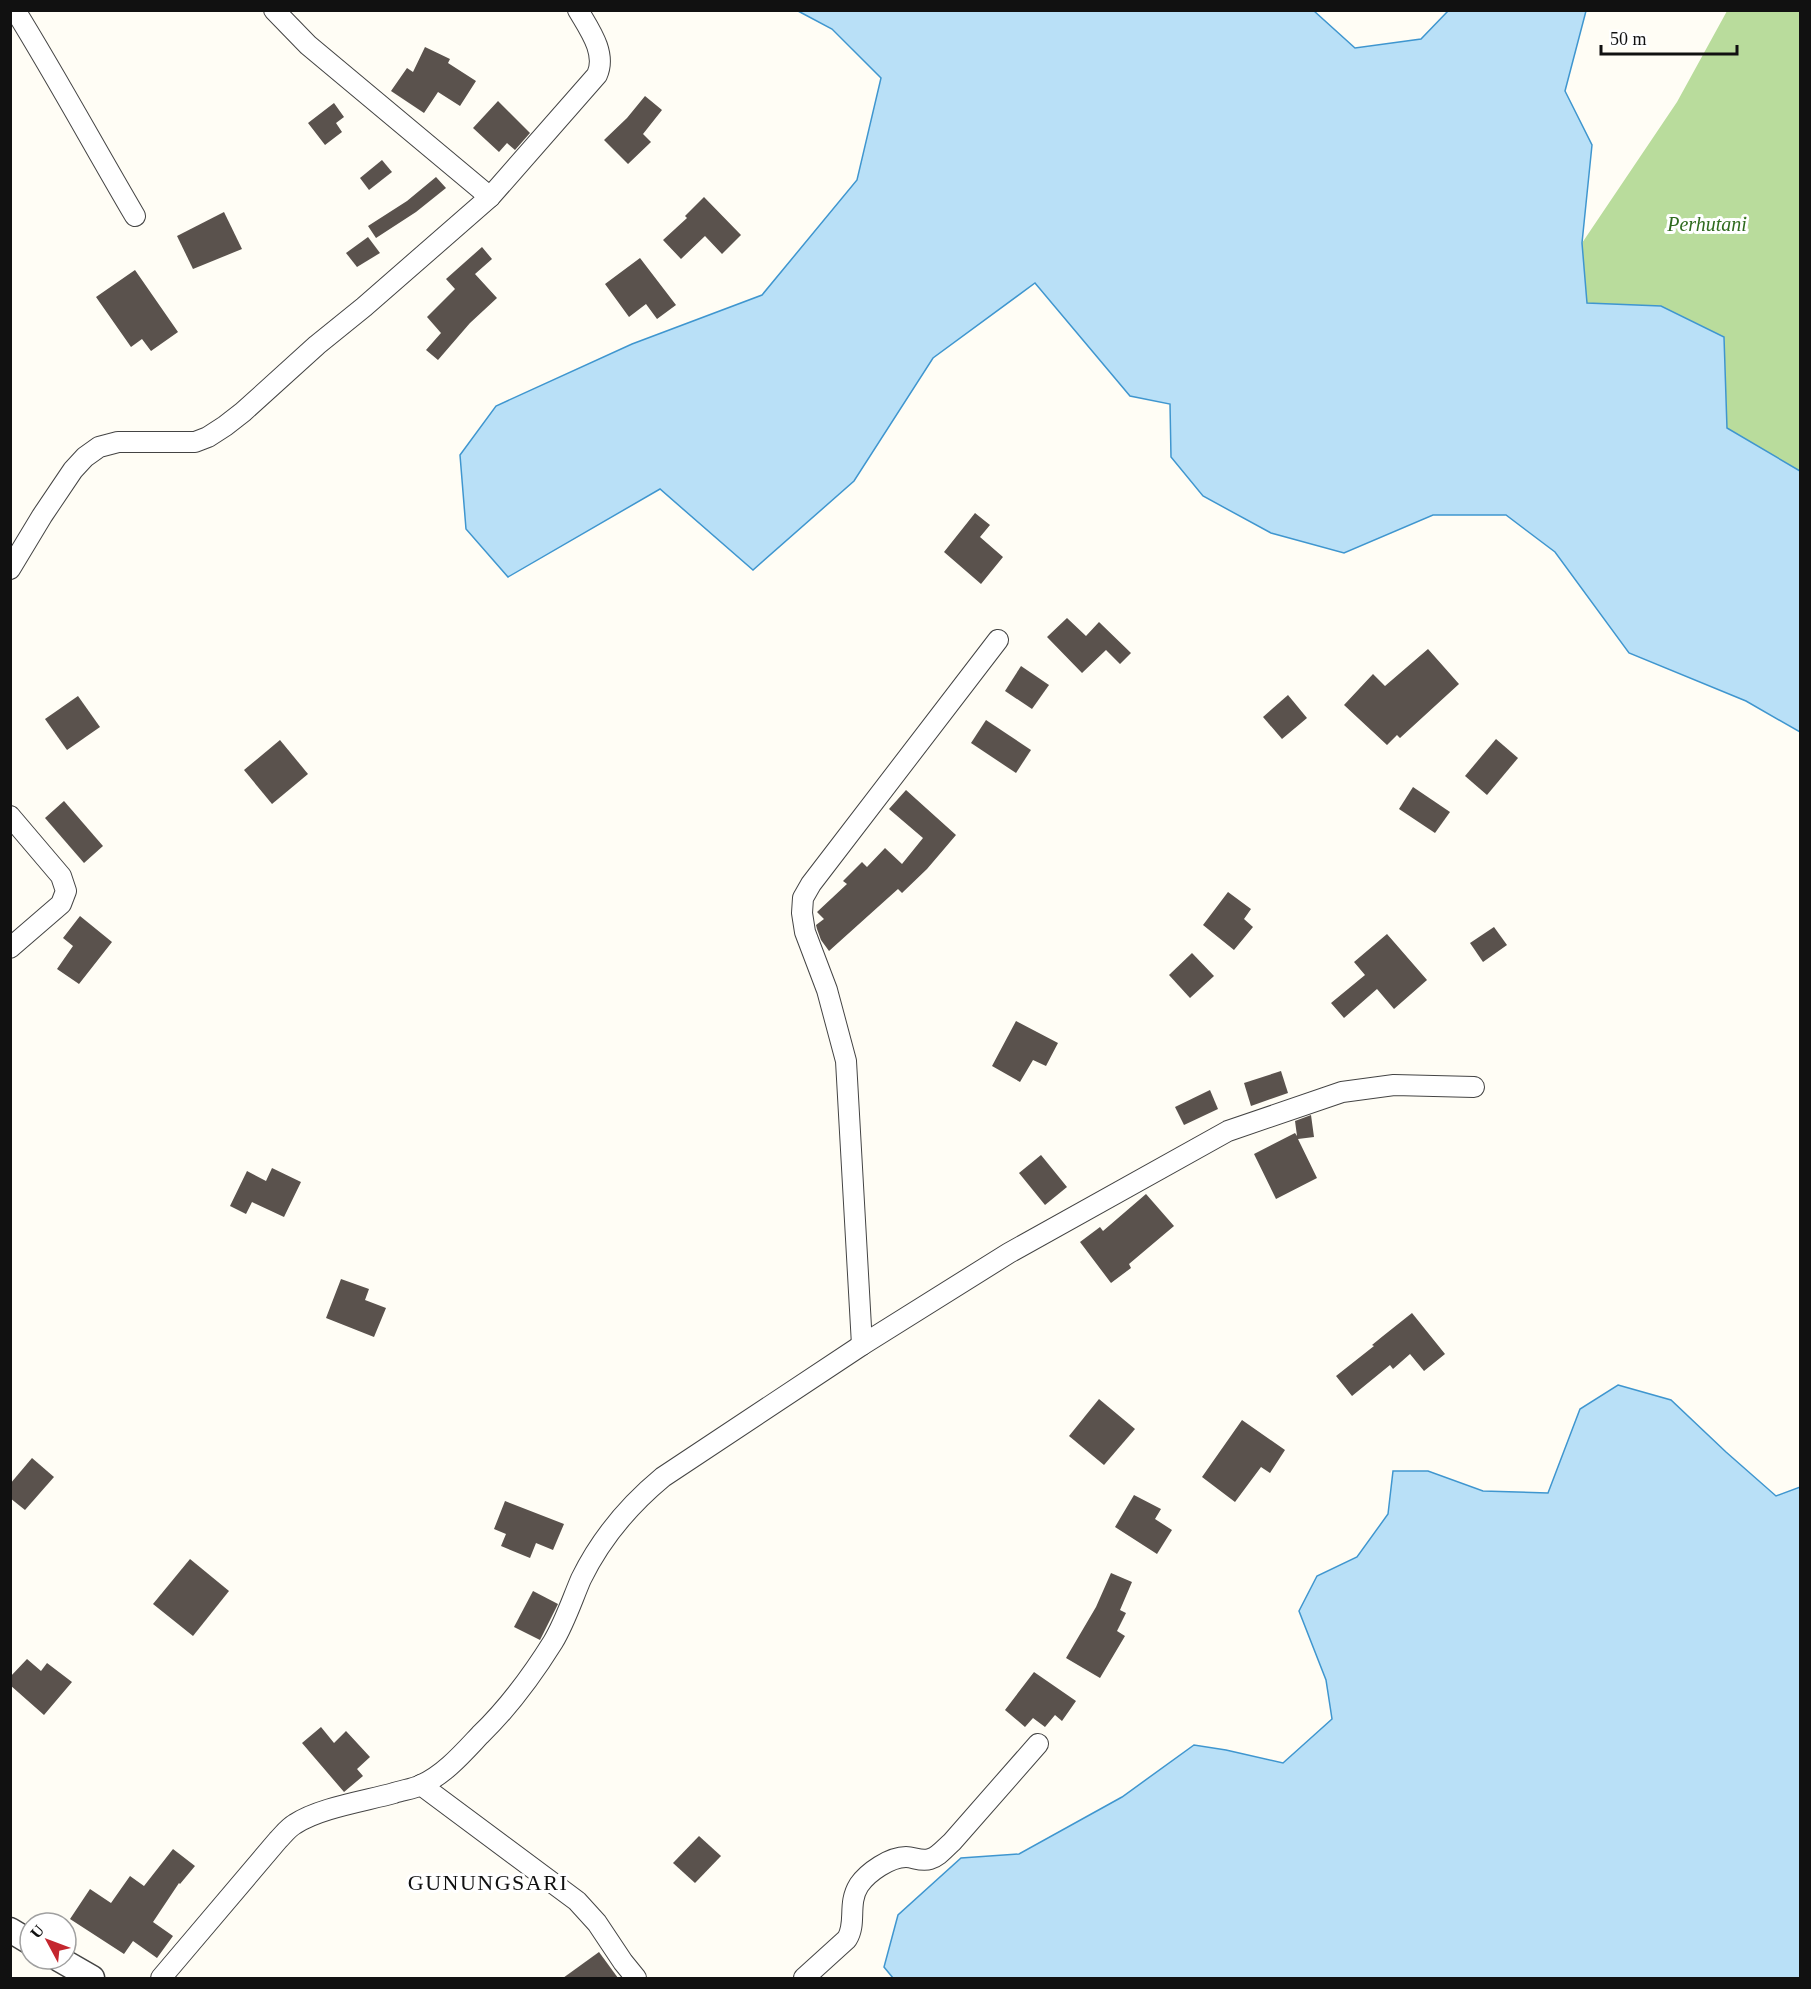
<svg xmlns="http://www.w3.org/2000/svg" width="1811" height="1989" font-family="'Times New Roman',serif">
<rect width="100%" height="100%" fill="#fffdf5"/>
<polygon fill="#b9dc9c" points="1727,11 1800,11 1800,471 1727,428 1724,337 1661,306 1587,304 1582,243 1677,102"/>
<g fill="#b9e0f7" stroke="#3f96cf" stroke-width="1.5">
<polygon points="798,11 1314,11 1355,48 1421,39 1448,11 1586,11 1565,91 1592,145 1582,243 1587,303 1661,306 1724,337 1727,428 1800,471 1800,732 1746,701 1629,653 1555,552 1506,515 1433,515 1344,553 1271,533 1203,496 1171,457 1170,404 1130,396 1035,283 933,358 854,481 753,570 660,489 508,577 466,529 460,455 496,406 632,344 762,295 857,180 881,78 832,29"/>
<polygon points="1618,1385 1671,1400 1726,1452 1776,1496 1800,1487 1800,1978 893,1978 884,1967 898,1915 961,1858 1019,1854 1122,1797 1194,1745 1226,1750 1283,1763 1332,1719 1326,1680 1299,1611 1317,1576 1357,1557 1388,1514 1393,1471 1428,1471 1483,1491 1548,1493 1580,1409"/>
</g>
<g fill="#5a524d">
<polygon points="425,47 450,59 448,63 476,81 460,106 438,92 424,113 391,91 407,68 413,72"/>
<polygon points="645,96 662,110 643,134 651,142 628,164 604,140 627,118"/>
<polygon points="498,101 530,133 515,150 507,143 499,152 473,128"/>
<polygon points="334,103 344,117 336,123 342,132 325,145 308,123"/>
<polygon points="382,160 392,172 369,190 360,178"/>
<polygon points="436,177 446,188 416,212 376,238 368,226 407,201"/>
<polygon points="704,197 741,235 722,254 705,236 681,259 663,240 687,218 685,216"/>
<polygon points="224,212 242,249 193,269 177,236"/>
<polygon points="368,237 380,253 357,267 346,253"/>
<polygon points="482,247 492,259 475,274 497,298 470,323 438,360 426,350 441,333 427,317 455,289 446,279"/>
<polygon points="640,258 676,305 657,319 646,304 629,317 605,284"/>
<polygon points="135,270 178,332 151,351 142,339 131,347 96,297"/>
<polygon points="975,513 990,525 980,537 1003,557 981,584 944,552"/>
<polygon points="1067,618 1086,636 1099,622 1131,653 1120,664 1106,650 1082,673 1047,637"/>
<polygon points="1428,649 1459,684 1400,738 1397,735 1387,745 1344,705 1373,674 1385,686"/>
<polygon points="1021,666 1049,685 1032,709 1005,691"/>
<polygon points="1288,695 1307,718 1282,739 1263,717"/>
<polygon points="78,696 100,727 67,750 45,719"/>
<polygon points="986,720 1031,750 1016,773 971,743"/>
<polygon points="1496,739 1518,758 1487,795 1465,776"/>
<polygon points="280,740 308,774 272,804 244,770"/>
<polygon points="1413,787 1450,812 1435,833 1399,809"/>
<polygon points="906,790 956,835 927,869 902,893 898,889 829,951 821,940 817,929 816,925 824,919 817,912 847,884 843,881 862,862 867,867 885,848 902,864 923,838 889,809"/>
<polygon points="64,801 103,846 84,863 45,818"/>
<polygon points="1228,892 1251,909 1244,919 1253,927 1234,950 1203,925"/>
<polygon points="80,916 112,942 79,984 57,969 73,946 63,938"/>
<polygon points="1494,927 1507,945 1483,962 1470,943"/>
<polygon points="1387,934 1427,980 1394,1009 1377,989 1344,1018 1331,1003 1365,975 1354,962"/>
<polygon points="1192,953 1214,976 1190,998 1169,975"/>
<polygon points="1016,1021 1058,1043 1046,1066 1033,1060 1020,1082 992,1066"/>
<polygon points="1281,1071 1288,1093 1251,1106 1244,1083"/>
<polygon points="1210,1090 1218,1109 1184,1125 1175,1107"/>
<polygon points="1311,1115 1314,1137 1298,1139 1317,1178 1276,1199 1254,1154 1295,1133 1297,1136 1295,1121"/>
<polygon points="1041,1155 1067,1187 1045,1205 1019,1173"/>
<polygon points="272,1168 301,1182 284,1217 252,1202 246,1214 230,1206 247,1171 266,1181"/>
<polygon points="1146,1194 1174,1226 1129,1264 1131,1268 1111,1283 1080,1242 1100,1227 1103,1231"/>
<polygon points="341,1279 369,1289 365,1300 386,1308 374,1337 326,1318"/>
<polygon points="1412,1313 1445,1354 1424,1371 1410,1354 1393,1369 1390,1365 1352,1396 1336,1376 1374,1346 1372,1345 1383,1336"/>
<polygon points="1099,1399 1135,1429 1104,1465 1069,1436"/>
<polygon points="1242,1420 1285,1450 1270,1473 1261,1467 1235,1502 1202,1477"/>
<polygon points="32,1458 54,1477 25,1510 10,1498 10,1484"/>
<polygon points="1134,1495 1161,1509 1155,1519 1172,1530 1157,1554 1115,1527"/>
<polygon points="505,1501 564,1524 553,1550 536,1543 530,1558 501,1546 506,1534 494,1529"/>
<polygon points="190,1559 229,1591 193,1636 153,1604"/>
<polygon points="1111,1573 1132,1582 1120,1610 1126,1613 1117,1631 1125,1636 1100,1678 1066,1658 1096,1607"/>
<polygon points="533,1591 558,1604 540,1640 514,1627"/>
<polygon points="27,1659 41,1671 47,1663 72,1682 44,1715 10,1685 10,1677"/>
<polygon points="1034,1672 1076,1701 1062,1721 1055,1715 1045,1727 1033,1718 1025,1727 1005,1710"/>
<polygon points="321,1727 334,1743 346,1731 370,1757 357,1769 363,1776 344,1792 302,1743"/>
<polygon points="699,1836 721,1856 695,1883 673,1863"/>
<polygon points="173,1849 195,1866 180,1884 179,1883 153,1922 173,1936 157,1958 133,1941 124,1954 70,1919 90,1889 111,1903 130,1876 144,1886"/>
<polygon points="599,1952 618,1978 563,1978"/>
</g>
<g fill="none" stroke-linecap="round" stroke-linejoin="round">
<g stroke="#444" stroke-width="22">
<g id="minor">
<path d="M15,10C57,78 95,148 135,216"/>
<polyline points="274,10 308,45 490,197"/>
<path d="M10,569L42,516L73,470L85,457L99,447L118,442H195L208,437L225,426L243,412L317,345L364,307L490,197L597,75C607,53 589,29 578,10"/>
<polyline points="10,816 61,876 66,891 61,904 10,948"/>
<polyline points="862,1345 846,1061 827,990 805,932 802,913 803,898 811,884 998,640"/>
<polyline points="421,1785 577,1901 597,1923 623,1962 636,1978"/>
<path d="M161,1978L278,1840C283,1835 288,1828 295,1824C319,1808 365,1801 394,1793C403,1790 413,1789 421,1785C444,1775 463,1753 480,1735C508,1708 533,1674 553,1642C565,1622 572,1600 581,1579C601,1538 628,1506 663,1477L862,1345L1009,1253L1228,1131L1342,1092L1394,1085L1474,1087"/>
<path d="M804,1978L847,1939C857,1923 847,1904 859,1885C868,1872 890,1857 906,1857C914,1857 921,1862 930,1859C938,1857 945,1848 952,1842L1038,1744"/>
</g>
</g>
<g stroke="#444" stroke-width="27">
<g id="tertiary">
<polyline points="10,1930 30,1942"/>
<polyline points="59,1959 92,1978"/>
</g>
</g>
<use href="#minor" stroke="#fff" stroke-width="20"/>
<use href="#tertiary" stroke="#fff" stroke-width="24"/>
</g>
<g text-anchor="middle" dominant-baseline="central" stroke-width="6" stroke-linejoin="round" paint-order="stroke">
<g font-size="20" font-style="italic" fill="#2f6b1f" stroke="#fff">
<text x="1707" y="224">Perhutani</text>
</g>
<g font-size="22" letter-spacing="1.5" fill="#111" stroke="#fff">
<text x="488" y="1882">GUNUNGSARI</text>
</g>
</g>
<rect width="1811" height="1989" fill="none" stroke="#111111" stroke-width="24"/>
<g transform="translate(48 1941) rotate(311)"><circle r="28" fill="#ffffff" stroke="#a0a0a0" stroke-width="1.5"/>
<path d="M0-4.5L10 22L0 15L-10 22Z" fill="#c4262e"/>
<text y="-9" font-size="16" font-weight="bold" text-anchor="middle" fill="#111111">U</text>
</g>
<path d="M1601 45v9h136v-9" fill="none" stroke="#111111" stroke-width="3"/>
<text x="1610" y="45" font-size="18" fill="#111111" stroke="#ffffff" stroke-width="4.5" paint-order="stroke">50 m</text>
</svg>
